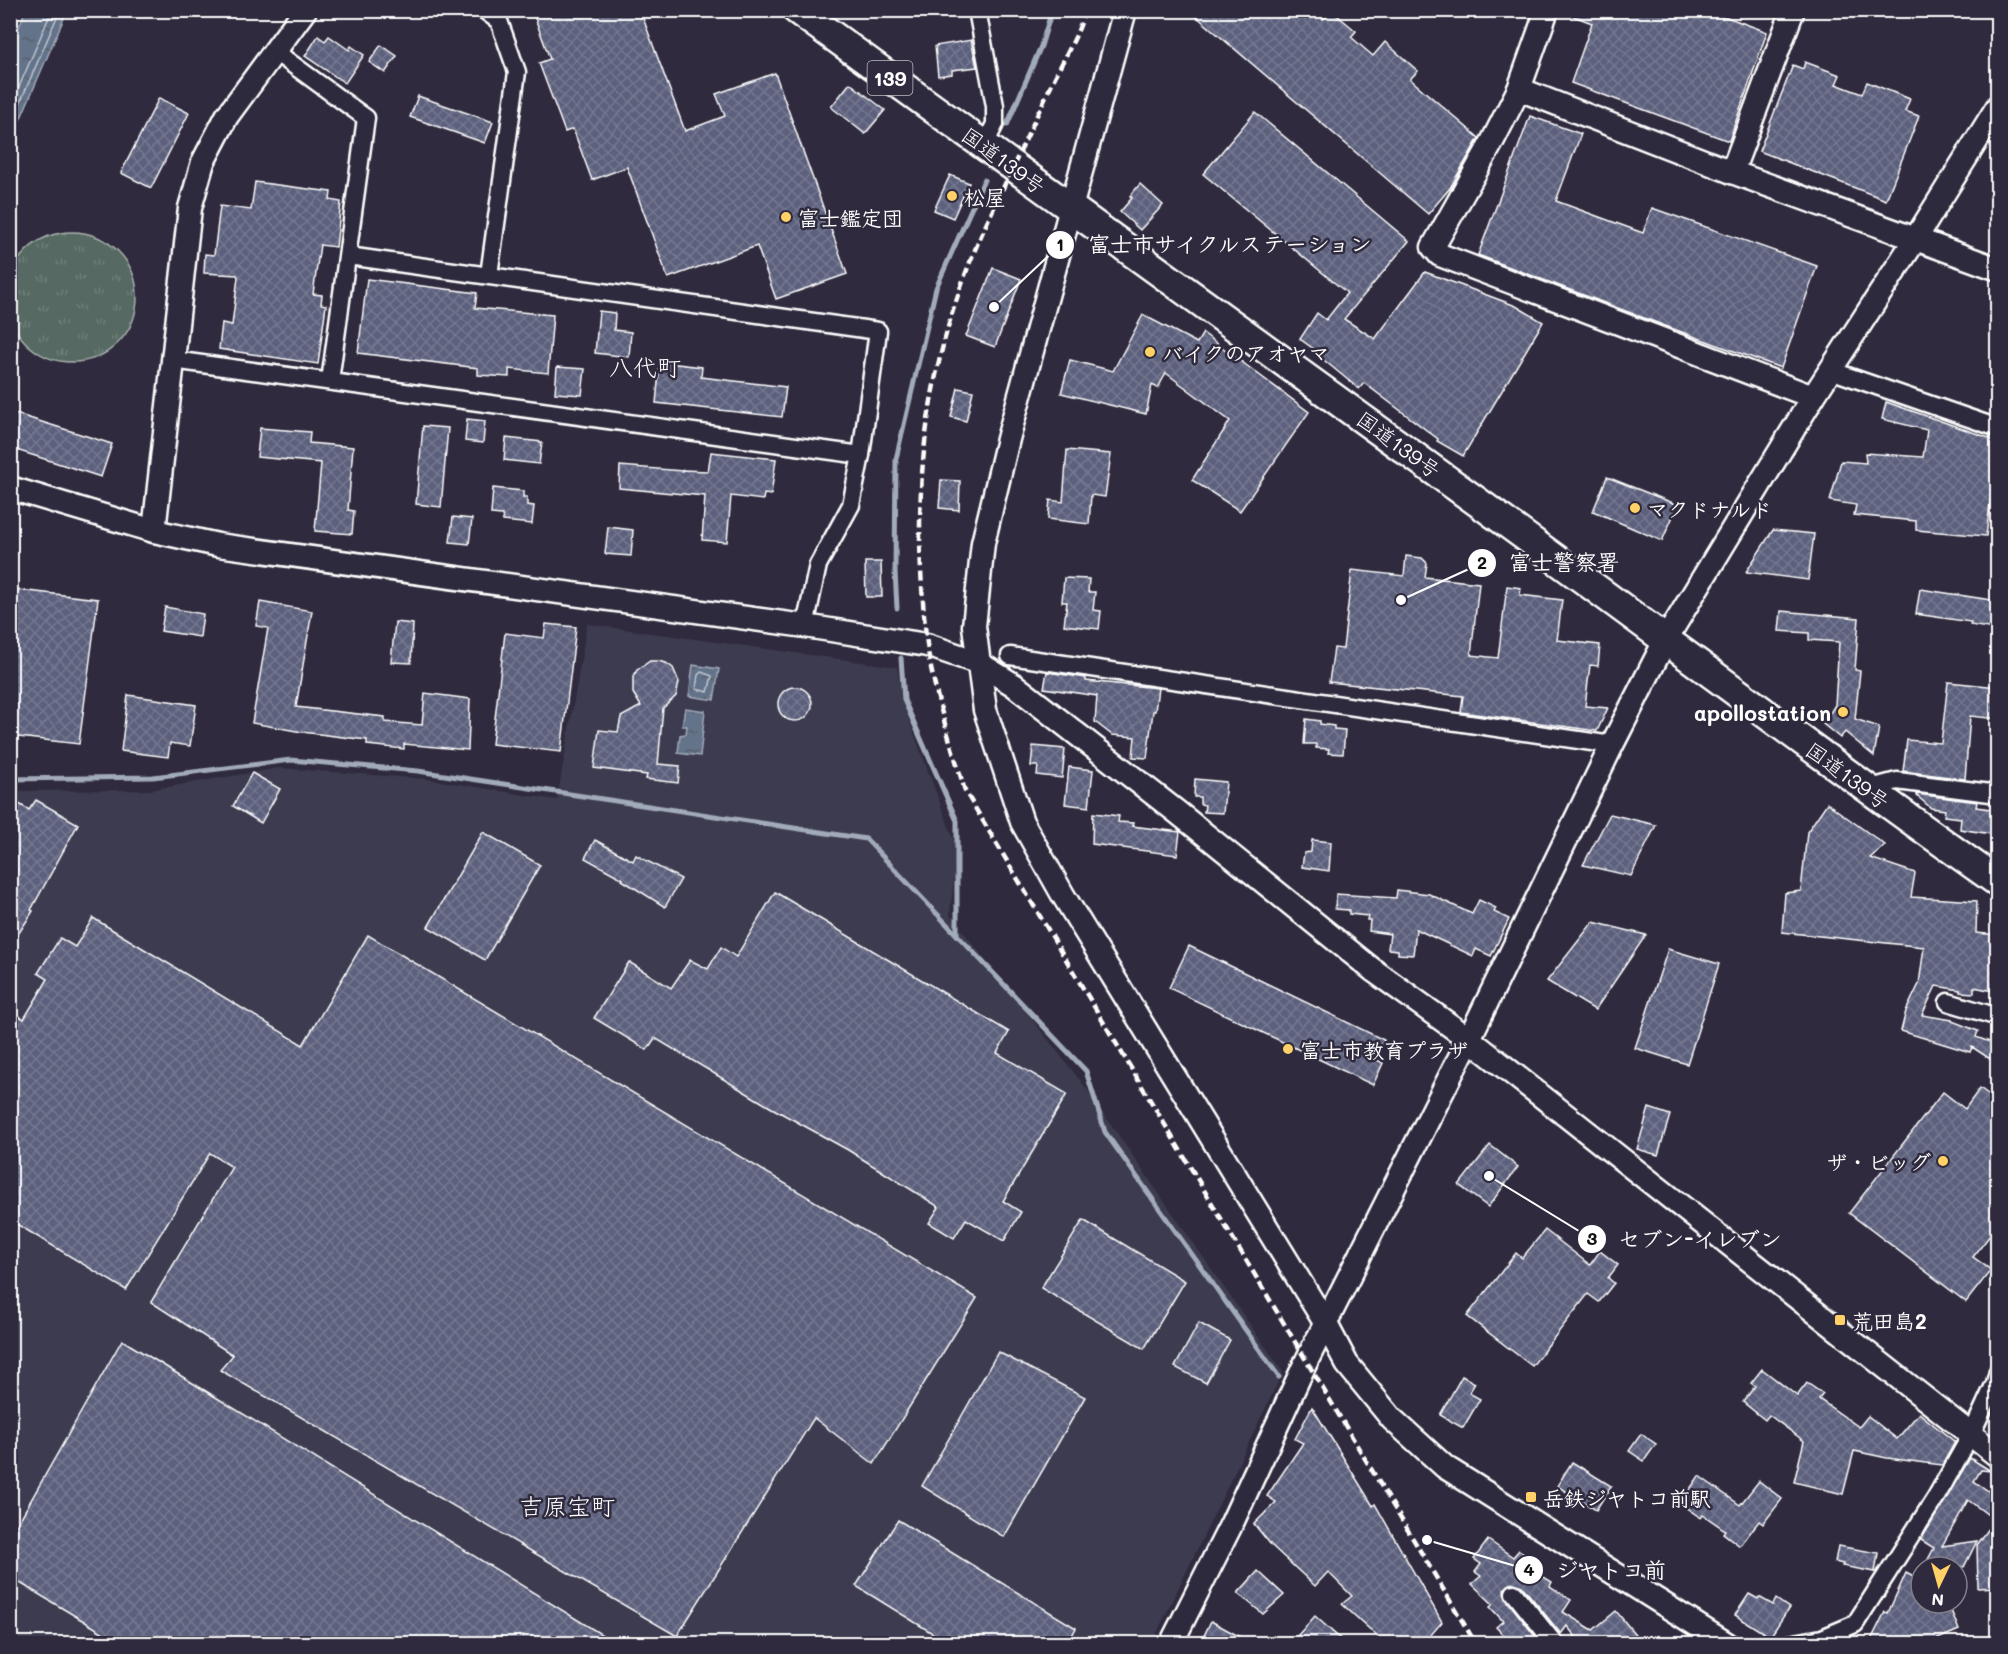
<svg xmlns="http://www.w3.org/2000/svg" width="2008" height="1654" font-family="Mali,'Klee One',sans-serif">
<defs>
<pattern id="grass-tufts" width="24" height="20" patternUnits="userSpaceOnUse" patternTransform="scale(1.5)"><rect width="24" height="20" fill="#566962"/><path d="M3 7l-1-3M5 7V3M7 7l1-3M15 17l-1-3M17 17v-4M19 17l1-3" fill="none" stroke="#6f807a"/></pattern>
<pattern id="water-ripples" width="26" height="14" patternUnits="userSpaceOnUse" patternTransform="scale(1.5)"><rect width="26" height="14" fill="#64738a"/><path d="M2 4q2-2 4 0t4 0M15 11q2-2 4 0t4 0" fill="none" stroke="#575e68"/></pattern>
<pattern id="building-cross-hatch" width="8" height="8" patternUnits="userSpaceOnUse" patternTransform="scale(1.5)"><rect width="8" height="8" fill="#5b607c"/><path d="M0 0l8 8M0 8l8-8" fill="none" stroke="#747890"/></pattern>
</defs>
<rect width="100%" height="100%" fill="#2f2a3d"/>
<filter id="ink" filterUnits="userSpaceOnUse"><feTurbulence type="fractalNoise" baseFrequency=".0167" numOctaves="2"/><feDisplacementMap in="SourceGraphic" scale="12" xChannelSelector="R" yChannelSelector="G"/><feConvolveMatrix kernelMatrix="1 2 1 2 8 2 1 2 1" color-interpolation-filters="sRGB"/></filter>
<g filter="url(#ink)">
<polygon fill="#3c3a50" points="587,624 897,667 903,704 957,848 950,915 1083,1084 1283,1372 1152,1643 11,1643 10,791 149,790 279,768 428,779 557,800"/>
<circle fill="url(#grass-tufts)" stroke="#aab4b0" stroke-width="1.5" cx="72" cy="297" r="65"/>
<g fill="url(#water-ripples)" stroke="#a2abb9" stroke-width="1.5">
<polygon points="25,11 67,11 11,141 11,48"/>
<polygon points="693,665 719,669 714,700 689,696"/>
<polygon points="685,708 705,711 700,756 678,753 680,735 686,734 687,726 682,726"/>
</g>
<g fill="none" stroke-linecap="round" stroke-linejoin="round">
<g stroke="#c1c7d0" stroke-width="1.5">
<polyline points="10,108 52,10"/>
<polyline points="10,126 60,10"/>
<polygon points="701,672 712,676 708,692 696,689 698,675"/>
</g>
<g stroke="#a2abb9" stroke-width="5">
<polyline points="1007,125 1041,46 1052,10"/>
<polyline points="897,608 895,571 896,459 936,288 984,180"/>
<polyline points="901,658 904,700 957,821 957,935"/>
<polyline points="10,779 153,777 291,760 418,771 866,839 1086,1071 1105,1132 1279,1377"/>
</g>
</g>
<g fill="url(#building-cross-hatch)" stroke="#fff" stroke-width="1.5">
<polygon points="532,10 640,10 685,131 725,116 716,94 775,73 847,274 776,299 757,246 668,278 627,167 592,180 573,129 565,132 539,63 550,59"/>
<polygon points="1189,10 1314,10 1323,19 1332,11 1356,31 1351,37 1373,56 1385,42 1418,71 1410,79 1479,138 1450,188 1428,214"/>
<polygon points="1564,10 1708,10 1767,32 1729,141 1571,83 1592,23 1563,12"/>
<polygon points="318,36 325,41 329,36 349,50 351,46 364,55 345,83 305,56"/>
<polygon points="971,40 977,67 952,70 952,74 938,76 935,46"/>
<polygon points="381,45 397,56 385,73 369,62"/>
<polygon points="1805,62 1840,75 1836,84 1862,94 1867,82 1910,99 1905,111 1919,116 1886,200 1759,151 1793,65 1803,69"/>
<polygon points="850,83 885,110 865,134 831,107"/>
<polygon points="418,96 493,122 485,143 410,117"/>
<polygon points="159,98 189,113 151,188 121,173"/>
<polygon points="1255,112 1409,241 1344,319 1375,339 1425,272 1516,306 1543,322 1463,456 1437,441 1438,439 1364,383 1359,389 1320,357 1322,355 1300,339 1317,313 1326,320 1347,293 1203,174"/>
<polygon points="1530,116 1581,134 1556,201 1643,233 1652,208 1817,266 1781,368 1668,327 1478,255"/>
<polygon points="950,175 969,183 953,218 934,210"/>
<polygon points="255,182 331,192 330,200 341,202 336,247 320,245 313,294 322,295 321,304 326,305 318,364 219,349 222,323 232,325 238,277 237,275 204,273 205,254 214,255 220,206 251,210"/>
<polygon points="1140,184 1163,205 1140,230 1120,212 1132,198 1130,196"/>
<polygon points="993,268 1021,279 995,347 966,336"/>
<polygon points="367,279 477,293 475,308 553,315 548,373 509,369 509,377 478,375 478,368 358,353"/>
<polygon points="599,311 615,313 614,330 631,332 629,357 595,353"/>
<polygon points="1143,315 1197,343 1203,333 1309,412 1240,511 1192,480 1230,421 1166,373 1158,388 1152,385 1146,414 1061,393 1070,360 1113,371"/>
<polygon points="660,362 702,367 701,377 786,387 782,417 656,403"/>
<polygon points="557,367 585,369 582,395 555,393"/>
<polygon points="958,388 973,391 966,421 951,417"/>
<polygon points="1886,402 1998,441 1986,536 1916,530 1916,521 1854,515 1856,505 1830,501 1841,461 1866,463 1865,453 1923,457 1927,430 1882,419"/>
<polygon points="10,412 112,444 101,477 10,448"/>
<polygon points="467,419 485,421 483,443 465,441"/>
<polygon points="423,426 448,428 441,507 416,504"/>
<polygon points="260,428 310,432 309,443 353,447 348,510 354,511 352,534 315,531 321,463 257,457"/>
<polygon points="506,438 542,442 539,464 504,460"/>
<polygon points="1067,450 1111,454 1105,497 1091,495 1089,524 1048,519 1050,500 1063,502"/>
<polygon points="711,452 776,459 771,495 764,494 763,500 731,496 727,542 702,540 705,496 619,488 620,466 683,471 683,470 708,471"/>
<polygon points="1607,477 1678,505 1662,541 1593,511"/>
<polygon points="941,480 960,481 959,510 939,508"/>
<polygon points="493,488 523,491 523,497 527,497 527,505 534,506 532,524 503,521 502,515 491,514"/>
<polygon points="453,517 472,519 469,544 450,542"/>
<polygon points="608,527 633,530 631,556 605,554"/>
<polygon points="1773,530 1814,534 1808,580 1746,572"/>
<polygon points="1406,556 1422,558 1427,563 1425,577 1479,583 1471,655 1498,658 1507,586 1521,588 1520,595 1562,600 1557,640 1600,645 1598,666 1590,665 1585,706 1608,708 1597,731 1461,712 1463,696 1329,682 1334,648 1343,649 1352,570 1404,576"/>
<polygon points="865,562 881,562 882,597 866,597"/>
<polygon points="1064,578 1089,579 1088,592 1095,592 1093,610 1101,611 1099,629 1064,625 1067,602 1062,602"/>
<polygon points="10,589 98,599 79,744 10,736"/>
<polygon points="1920,589 1997,601 1993,629 1970,625 1971,622 1916,614"/>
<polygon points="260,602 312,611 296,707 385,717 385,722 422,725 425,693 470,699 468,750 404,744 404,749 367,745 367,740 302,732 252,723 268,628 256,626"/>
<polygon points="165,607 203,614 200,637 161,631"/>
<polygon points="1781,611 1859,618 1855,670 1860,671 1855,719 1879,727 1874,756 1845,732 1840,738 1823,724 1835,705 1839,642 1809,640 1809,633 1779,631"/>
<polygon points="395,622 413,624 411,663 391,662"/>
<polygon points="546,624 576,627 561,752 492,744 505,633 544,638"/>
<polygon points="650,661 658,661 666,663 673,668 679,682 676,696 663,708 658,764 680,766 678,783 646,779 647,775 594,768 599,730 618,732 621,717 641,706 633,693 633,677 637,670"/>
<polygon points="1047,672 1086,678 1086,681 1158,688 1155,711 1153,711 1147,758 1133,757 1135,737 1112,735 1095,722 1097,696 1044,688"/>
<polygon points="1948,682 1998,687 1998,719 1970,716 1965,779 1903,771 1907,740 1941,743"/>
<circle cx="795" cy="704" r="17"/>
<polygon points="128,695 196,705 190,746 170,743 168,757 121,751"/>
<polygon points="1306,719 1320,721 1320,724 1334,726 1334,729 1345,730 1343,754 1328,753 1329,749 1316,748 1316,744 1304,744"/>
<polygon points="1033,746 1065,749 1062,778 1037,775 1038,766 1031,766"/>
<polygon points="1069,767 1093,770 1089,807 1065,804"/>
<polygon points="252,773 280,789 261,823 233,806"/>
<polygon points="1195,779 1226,782 1223,813 1204,812 1205,805 1200,804 1200,797 1194,797"/>
<polygon points="1917,794 1977,802 1976,807 1998,810 1998,835 1960,829 1961,818 1944,816 1945,810 1931,808 1917,796"/>
<polygon points="36,800 78,824 31,910 33,911 10,947 10,814 16,802 29,810"/>
<polygon points="1827,803 1885,845 1870,858 1915,873 1911,897 1977,901 1976,933 1998,935 1998,992 1974,987 1974,993 1960,992 1960,990 1936,986 1922,1015 1952,1020 1952,1021 1978,1031 1976,1037 1998,1045 1998,1064 1972,1047 1970,1052 1901,1031 1906,1011 1919,984 1924,947 1782,932 1785,893 1801,891 1807,832"/>
<polygon points="1093,813 1119,816 1118,822 1133,823 1132,826 1180,832 1177,855 1092,844"/>
<polygon points="1610,814 1656,825 1631,876 1583,865"/>
<polygon points="483,832 540,865 485,960 428,927"/>
<polygon points="595,840 633,861 636,855 681,879 665,907 622,880 623,879 585,858"/>
<polygon points="1312,840 1331,842 1329,871 1302,867 1304,853 1311,852"/>
<polygon points="1397,890 1429,894 1472,914 1479,900 1496,908 1494,912 1509,919 1491,956 1476,949 1473,956 1416,929 1413,955 1398,954 1398,950 1388,949 1390,934 1369,931 1370,920 1367,920 1368,916 1349,914 1349,910 1335,909 1336,894 1396,898"/>
<polygon points="775,892 1009,1032 997,1053 1067,1094 1003,1201 1021,1212 1004,1241 966,1219 954,1238 929,1223 939,1207 848,1150 770,1107 655,1038 647,1050 594,1018 629,962 671,988 690,960 708,969 721,947 736,957"/>
<polygon points="93,918 303,1045 368,935 977,1298 874,1464 814,1418 677,1636 220,1370 233,1355 151,1302 232,1167 210,1153 126,1290 10,1220 10,1011 24,1019 48,979 38,973 60,938 75,947"/>
<polygon points="1593,922 1646,935 1595,1010 1547,981"/>
<polygon points="1189,946 1384,1040 1375,1059 1383,1063 1373,1085 1169,988"/>
<polygon points="1668,949 1719,964 1687,1064 1635,1048"/>
<polygon points="1980,1088 1994,1099 1998,1105 1998,1225 1973,1257 1991,1270 1966,1302 1849,1213 1943,1092 1965,1109"/>
<polygon points="1649,1108 1670,1115 1658,1155 1637,1149"/>
<polygon points="1490,1145 1518,1167 1488,1207 1459,1185"/>
<polygon points="1083,1220 1185,1281 1144,1349 1041,1288"/>
<polygon points="1545,1230 1590,1265 1600,1251 1618,1265 1608,1278 1614,1283 1599,1302 1588,1294 1532,1366 1467,1316 1516,1253 1522,1258"/>
<polygon points="1199,1323 1230,1340 1206,1383 1175,1367"/>
<polygon points="122,1340 209,1393 617,1644 122,1644 10,1577 10,1537"/>
<polygon points="998,1352 1085,1397 1004,1537 922,1486"/>
<polygon points="1762,1369 1797,1396 1807,1383 1823,1394 1819,1399 1859,1427 1868,1416 1897,1439 1919,1413 1955,1442 1942,1465 1887,1458 1854,1451 1843,1494 1794,1482 1804,1441 1769,1415 1765,1420 1743,1402 1755,1386 1751,1383"/>
<polygon points="1462,1376 1475,1383 1469,1393 1480,1399 1463,1428 1440,1415"/>
<polygon points="1312,1407 1373,1506 1375,1504 1442,1622 1423,1644 1386,1644 1342,1604 1352,1596 1328,1572 1315,1586 1271,1545 1254,1524 1276,1502 1267,1496 1303,1443 1295,1439"/>
<polygon points="1641,1434 1656,1444 1644,1461 1629,1451"/>
<polygon points="1970,1458 1991,1471 1981,1470 1974,1481 1998,1498 1998,1587 1978,1588 1977,1545 1995,1520 1968,1500 1942,1546 1977,1541 1964,1567 1924,1567 1934,1548 1921,1540"/>
<polygon points="1572,1462 1611,1486 1596,1510 1557,1486"/>
<polygon points="1699,1476 1740,1505 1759,1481 1782,1499 1763,1524 1759,1521 1740,1546 1723,1533 1725,1530 1703,1515 1701,1518 1685,1507 1688,1502 1683,1499"/>
<polygon points="898,1520 1076,1628 1067,1644 950,1644 856,1586"/>
<polygon points="1488,1540 1513,1557 1519,1550 1534,1562 1531,1566 1539,1571 1537,1573 1552,1582 1550,1586 1571,1600 1563,1612 1593,1630 1616,1611 1643,1644 1576,1644 1579,1641 1567,1626 1561,1634 1522,1586 1513,1583 1504,1589 1506,1599 1541,1644 1512,1644 1496,1627 1503,1621 1490,1607 1493,1604 1472,1584 1481,1576 1475,1572 1481,1564 1474,1559"/>
<polygon points="1838,1546 1878,1553 1875,1572 1842,1566 1843,1564 1835,1562"/>
<polygon points="1258,1571 1284,1595 1263,1614 1238,1593"/>
<polygon points="1906,1573 1921,1581 1921,1603 1948,1603 1959,1630 1926,1644 1869,1644 1885,1612 1888,1613"/>
<polygon points="1749,1594 1758,1599 1759,1597 1773,1605 1776,1599 1789,1608 1770,1637 1735,1615"/>
<polygon points="1315,1616 1346,1644 1290,1644"/>
<polygon points="1211,1621 1253,1644 1200,1644"/>
</g>
<g fill="none" stroke-linecap="round" stroke-linejoin="round">
<g stroke="#fff" stroke-width="21">
<g id="street">
<polyline points="484,10 499,21 517,72 489,275"/>
<polyline points="977,10 995,106 995,124 984,146"/>
<polyline points="274,51 366,118 330,381"/>
<polyline points="348,256 878,331 861,455 851,505 818,565 805,626"/>
<polyline points="173,360 861,455"/>
<polyline points="1830,370 1998,428"/>
<polyline points="1010,656 1612,745"/>
<polyline points="1867,789 1897,781 1998,794"/>
<polyline points="1948,1002 1998,1017"/>
<polyline points="1514,1593 1555,1644"/>
<polyline points="1789,1644 1822,1638 1855,1624 1936,1497 1971,1435 1995,1383 1998,1371"/>
</g>
</g>
<g stroke="#fff" stroke-width="27">
<g id="secondary">
<polyline points="1125,10 1008,439 983,543 974,626 985,710 1022,822 1063,895 1326,1324 1347,1364 1392,1419 1445,1467 1727,1644"/>
<polyline points="1547,10 1519,89 1491,144 1433,247 1440,255 1813,397"/>
<polyline points="1519,89 1732,172 1998,269"/>
<polyline points="1732,172 1793,10"/>
<polyline points="10,488 154,531 218,545 805,626 927,645 977,662 1014,685 1177,812 1373,970 1469,1039 1998,1456"/>
<polyline points="154,531 190,208 203,162 227,116 305,10"/>
<polyline points="1171,1644 1232,1523 1306,1362 1469,1039 1612,745 1666,639 1813,397 1916,238 1998,106"/>
</g>
</g>
<g stroke="#fff" stroke-width="33">
<path id="highway" d="M797,10C1026,177 1257,341 1486,508C1657,632 1825,760 1998,882"/>
</g>
<use href="#street" stroke="#2f2a3d" stroke-width="16"/>
<use href="#secondary" stroke="#2f2a3d" stroke-width="22"/>
<use href="#highway" stroke="#2f2a3d" stroke-width="28"/>
<path stroke="#fff" stroke-width="4.5" stroke-dasharray="9 4.5" stroke-linecap="butt" d="M1085,10C1079,34 1064,58 1053,81C1032,126 1011,171 990,216C934,334 913,458 922,587C924,617 926,648 933,677C941,715 954,753 965,791L1476,1644"/>
</g>
</g>
<g fill="#ffd166" stroke="#2f2a3d" stroke-width="2">
<circle cx="952" cy="196" r="6"/>
<circle cx="786" cy="217" r="6"/>
<circle cx="1150" cy="352" r="6"/>
<circle cx="1635" cy="508" r="6"/>
<circle cx="1843" cy="712" r="6"/>
<circle cx="1288" cy="1049" r="6"/>
<circle cx="1943" cy="1161" r="6"/>
<rect x="1834" y="1314" width="12" height="12" rx="3"/>
<rect x="1525" y="1491" width="12" height="12" rx="3"/>
</g>
<g text-anchor="middle" dominant-baseline="central" stroke-width="5" stroke-linejoin="round" paint-order="stroke">
<rect fill="#2f2a3d" stroke="#c1bfc5" stroke-width="1.5" x="867.5" y="61" width="45" height="34" rx="4.5"/>
<g font-size="20" font-weight="bold" fill="#fff">
<text x="890" y="78">139</text>
</g>
<g font-size="21" fill="#fff" stroke="#2f2a3d">
<text transform="translate(1004 160) rotate(36)">国道139号</text>
<text transform="translate(1399 444) rotate(36)">国道139号</text>
<text transform="translate(1848 775) rotate(36)">国道139号</text>
</g>
<g font-size="21" font-weight="bold" fill="#fff" stroke="#2f2a3d" text-anchor="start">
<text x="964" y="196">松屋</text>
<text x="798" y="217">富士鑑定団</text>
<text x="1162" y="352">バイクのアオヤマ</text>
<text x="1647" y="508">マクドナルド</text>
<text x="1831" y="712" text-anchor="end">apollostation</text>
<text x="1300" y="1049">富士市教育プラザ</text>
<text x="1931" y="1161" text-anchor="end">ザ・ビッグ</text>
<text x="1852" y="1320">荒田島2</text>
<text x="1543" y="1497">岳鉄ジヤトコ前駅</text>
</g>
<g font-size="24" fill="#fff" stroke="#2f2a3d">
<text x="645" y="366">八代町</text>
<text x="567" y="1505">吉原宝町</text>
</g>
</g>
<path fill="none" stroke="#fff" stroke-width="2" d="M994 307L1060 245M1401 600L1482 563M1489 1176L1592 1239M1427 1540L1529 1570"/>
<g fill="#fff" stroke="#2f2a3d" stroke-width="2">
<circle cx="994" cy="307" r="6"/>
<circle cx="1401" cy="600" r="6"/>
<circle cx="1489" cy="1176" r="6"/>
<circle cx="1427" cy="1540" r="6"/>
<circle cx="1060" cy="245" r="15"/>
<circle cx="1482" cy="563" r="15"/>
<circle cx="1592" cy="1239" r="15"/>
<circle cx="1529" cy="1570" r="15"/>
</g>
<g font-size="18" text-anchor="middle" font-weight="bold" fill="#111">
<text x="1060" y="251">1</text>
<text x="1482" y="569">2</text>
<text x="1592" y="1245">3</text>
<text x="1529" y="1576">4</text>
</g>
<g font-size="22" text-anchor="middle" font-weight="bold" fill="#fff" stroke="#2f2a3d" stroke-width="5" stroke-linejoin="round" paint-order="stroke">
<text x="1230" y="252">富士市サイクルステーション</text>
<text x="1564" y="570">富士警察署</text>
<text x="1700" y="1247">セブン-イレブン</text>
<text x="1611" y="1578">ジヤトコ前</text>
</g>
<rect width="2008" height="1654" fill="none" stroke="#2f2a3d" stroke-width="36"/>
<rect x="18" y="18" width="1972" height="1618" fill="none" stroke="#fff" stroke-width="2" filter="url(#ink)"/>
<g transform="translate(1939 1585) rotate(185)"><circle r="28" fill="#2f2a3d" stroke="#827f8b" stroke-width="1.5"/>
<path d="M0-4.5L10 22L0 15L-10 22Z" fill="#ffd166"/>
<text y="-9" font-size="16" font-weight="bold" text-anchor="middle" fill="#ffffff">N</text>
</g>
</svg>
